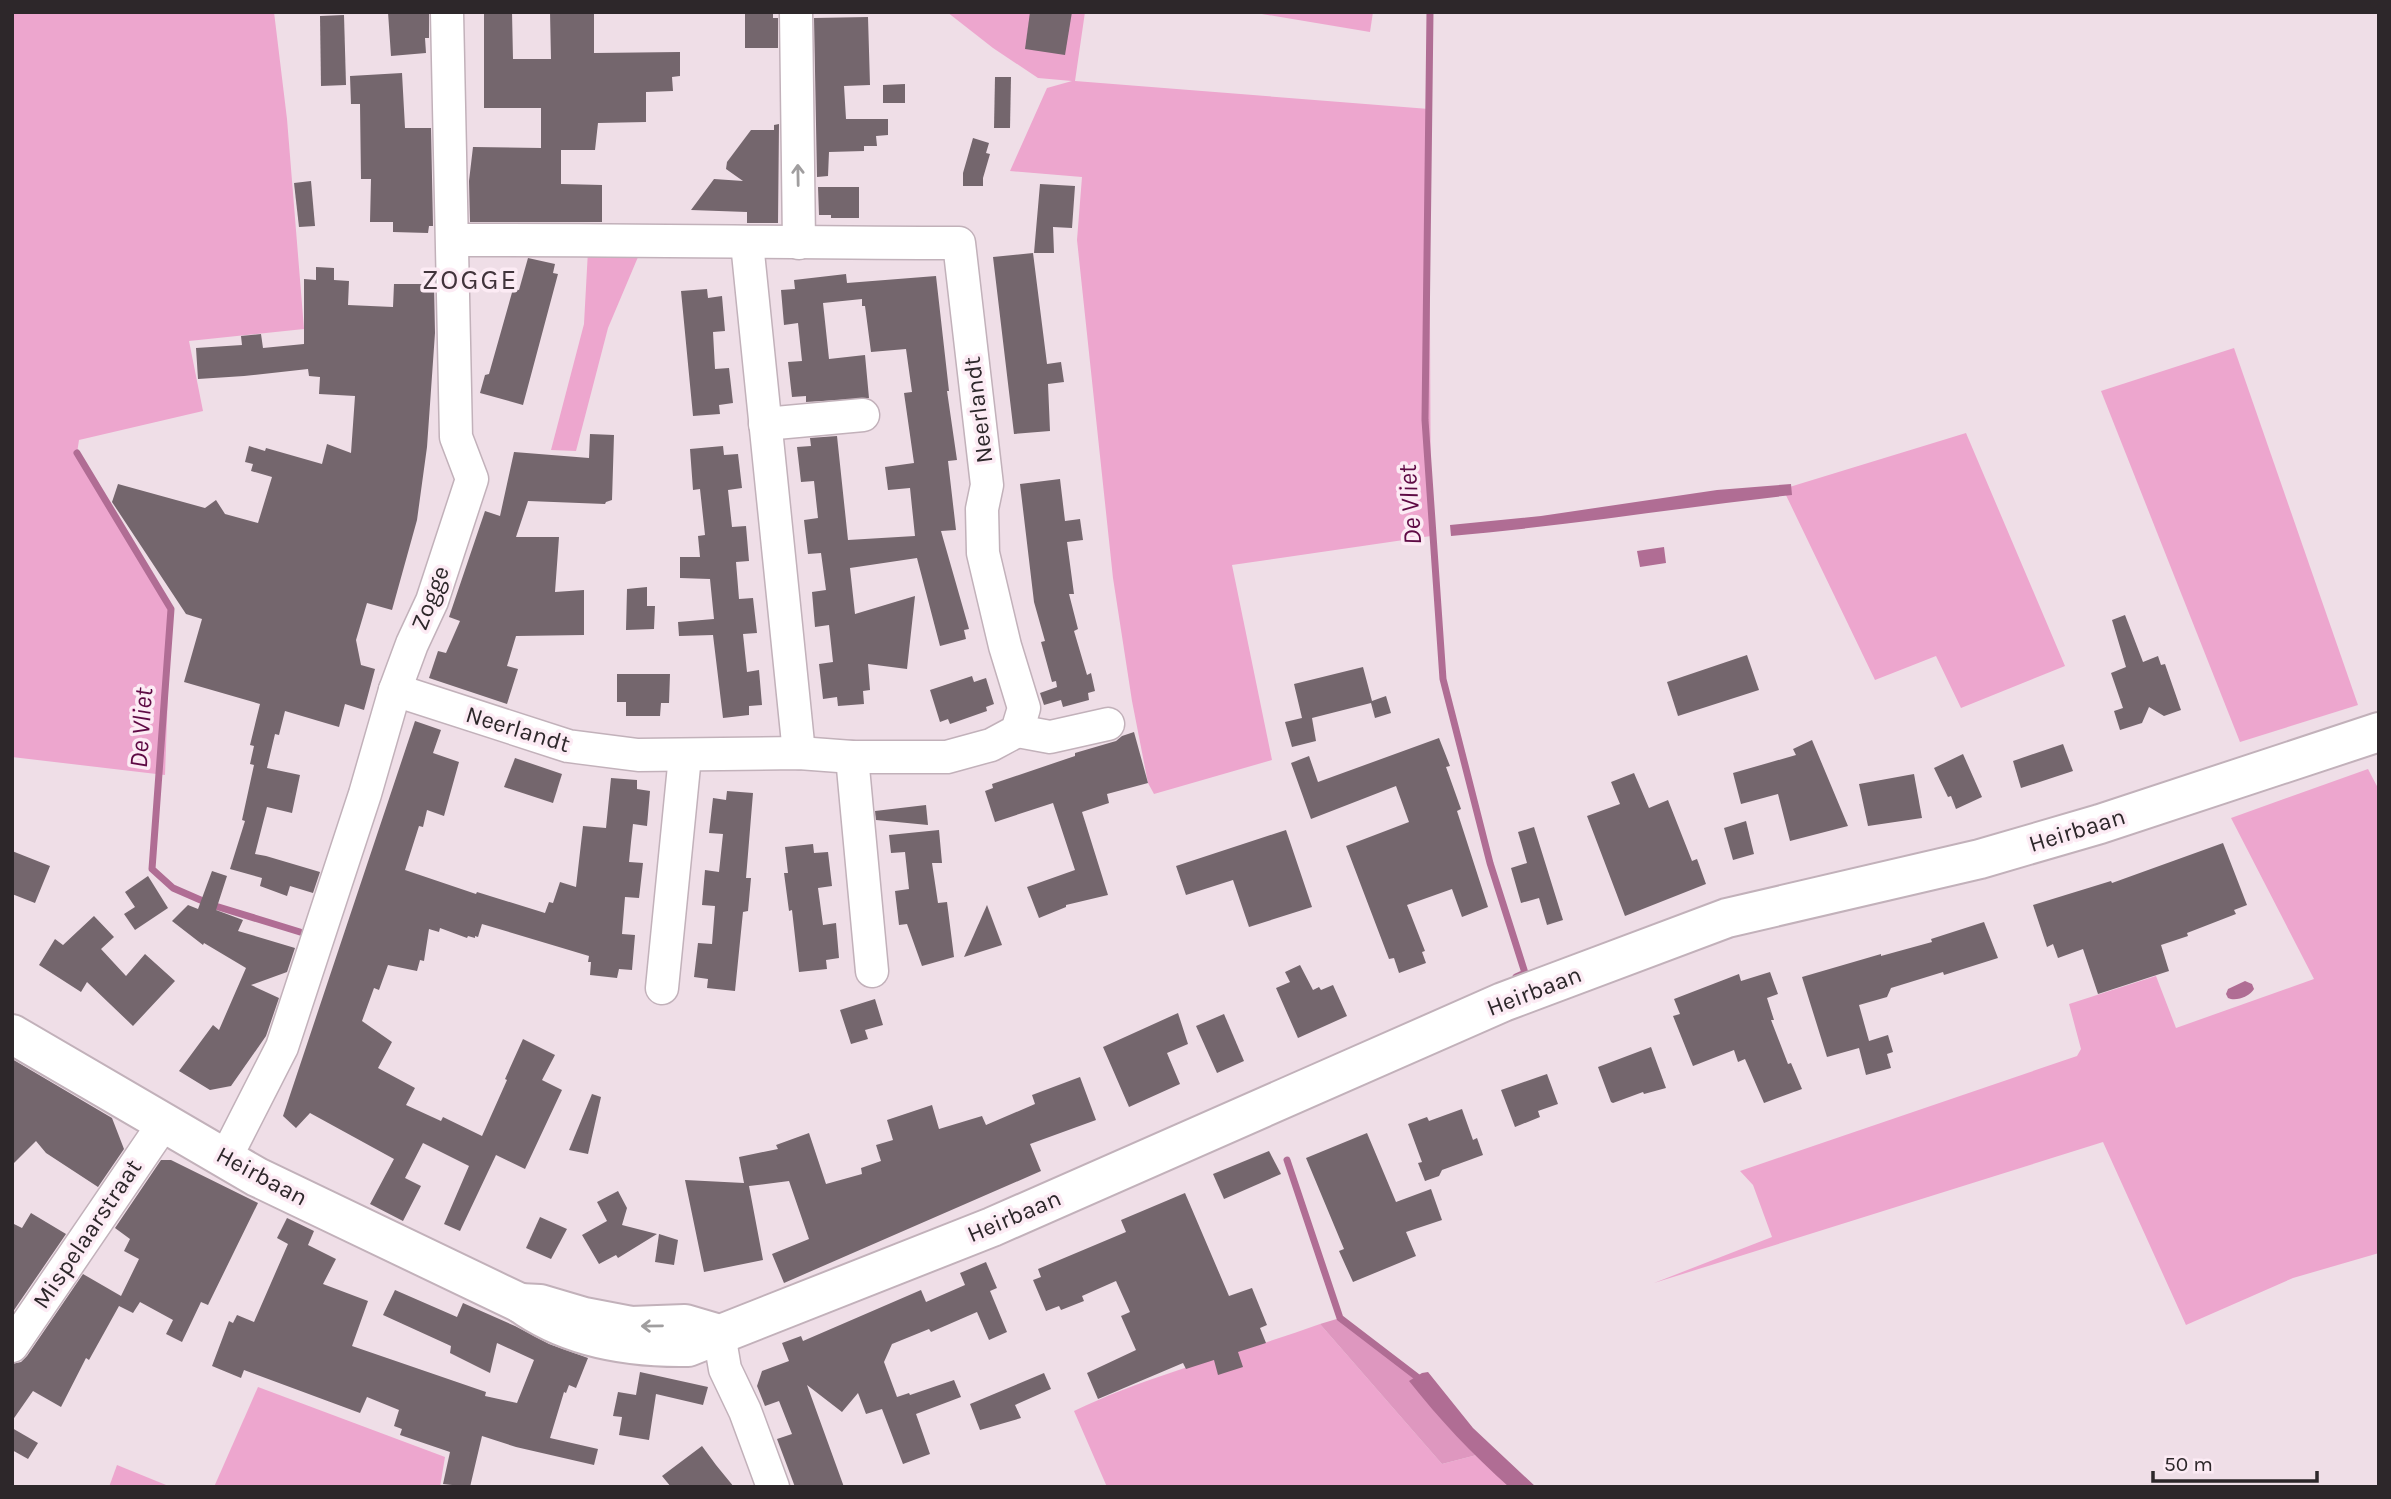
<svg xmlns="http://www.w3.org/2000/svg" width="2391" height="1499" font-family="Karla,sans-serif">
<rect width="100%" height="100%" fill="#efdee7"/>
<g fill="#eda6ce">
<polygon points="12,12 274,12 287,119 304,329 189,341 203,411 79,440 77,453 171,609 165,775 12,757"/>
<polygon points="947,12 1085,12 1075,81 1429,109 1431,536 1232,565 1272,760 1154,794 1148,783 1132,701 1113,578 1077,240 1082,177 1010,171 1047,88 1072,81 1038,78 993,48"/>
<polygon points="1250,12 1373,12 1370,32"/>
<polygon points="649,231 608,328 576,451 551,450 584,324 589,232"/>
<polygon points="2234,348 2358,705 2240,742 2101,391"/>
<polygon points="1966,433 2065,666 1961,708 1936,656 1875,680 1783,489"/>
<polygon points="2368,769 2379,790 2379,1253 2293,1278 2186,1325 2103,1142 1654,1283 1772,1237 1753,1185 1740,1171 2077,1056 2081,1049 2069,1004 2156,976 2176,1028 2314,979 2231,818"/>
<path d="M1320,1324L1442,1464L1492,1451L1528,1487H1107L1074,1411C1152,1373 1238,1354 1320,1324Z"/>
<polygon points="258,1387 445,1457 440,1487 214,1487"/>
<polygon points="117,1465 171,1487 109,1487"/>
</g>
<polygon fill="#de97bf" points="1341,1315 1416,1375 1492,1451 1442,1464 1320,1324 1340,1318"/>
<g fill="#b06d94">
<path d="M1791,484L1792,495C1678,508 1565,526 1451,536L1450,525L1541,516L1717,490Z"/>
<polygon points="1664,547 1666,563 1640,567 1637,551"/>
<path d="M2245,981L2252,984L2254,989C2250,996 2236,1002 2228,998L2226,994L2228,989Z"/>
<path d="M1428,1372L1473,1428L1536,1487H1509C1472,1454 1439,1419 1409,1381L1422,1373Z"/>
</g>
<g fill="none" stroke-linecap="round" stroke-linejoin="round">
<g stroke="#b06d94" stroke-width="7">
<polyline points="1430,12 1425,420 1443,679 1490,863 1525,973 1516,977"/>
<polyline points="77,453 171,609 152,869 173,888 212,905 300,932"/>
<polyline points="1287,1160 1340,1318 1421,1380"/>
</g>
</g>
<g fill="#74666d">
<polygon points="388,12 429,12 429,38 425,38 426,53 391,56"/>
<polygon points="484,12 512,12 513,59 551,59 550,12 594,12 594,53 680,52 680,76 672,77 673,91 646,92 646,122 598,123 595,150 561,150 561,184 602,185 602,222 470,222 469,181 473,147 541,148 541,108 484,108"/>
<polygon points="745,12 773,12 773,18 778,18 778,48 745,48"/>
<polygon points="1030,12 1072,12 1065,55 1025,49"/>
<polygon points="344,15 346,85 321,86 320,16"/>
<polygon points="868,17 870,85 844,86 846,119 888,119 888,135 876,136 877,146 864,146 864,151 829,152 828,176 817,177 814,18"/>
<polygon points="402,73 405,128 431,128 433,226 429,226 428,233 393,232 393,222 370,222 371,179 361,179 360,104 351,104 350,76"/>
<polygon points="995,77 1011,77 1010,128 994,128"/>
<polygon points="905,84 905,103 883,103 883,85"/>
<polygon points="779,124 778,223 747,223 747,212 691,210 714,179 743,181 726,169 727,162 751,130 774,130 774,125"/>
<polygon points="973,138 989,143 986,153 990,154 983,178 983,186 963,186 963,173"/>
<polygon points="311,181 315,226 299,227 294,183"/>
<polygon points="1040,184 1075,186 1072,228 1053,227 1054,253 1034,253"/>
<polygon points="818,187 859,187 859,218 831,218 831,215 819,215"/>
<polygon points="1033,253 1047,364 1061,362 1064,382 1048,384 1050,431 1014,434 993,257"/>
<polygon points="528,258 555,264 553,273 558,274 523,405 480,393 485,375 489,374 513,289 519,290"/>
<polygon points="316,267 334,268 334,280 349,281 348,305 393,307 394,284 434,284 435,333 427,447 417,520 392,610 367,603 356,640 361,665 375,669 364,710 345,704 339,727 285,711 279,735 275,734 267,768 300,775 292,813 267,807 255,854 266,856 320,872 313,893 290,886 287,896 260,886 262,878 230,869 245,821 242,820 254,765 250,764 254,746 250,745 260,704 184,682 202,619 186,614 112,502 118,484 205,508 216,500 225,514 258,523 272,477 251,471 253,464 245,462 249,446 265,451 266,448 322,464 327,444 351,453 355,396 319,394 320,377 309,376 308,369 244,376 198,379 196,348 242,345 241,336 261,334 263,348 304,344 304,279 316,280"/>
<polygon points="846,274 847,283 936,276 949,391 947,391 957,460 948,461 956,530 941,531 969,629 964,630 966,639 940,646 917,558 850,568 855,614 915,596 907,669 868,664 870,690 863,691 864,704 838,706 837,697 823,699 819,664 833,662 829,625 815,627 812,592 826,590 821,553 808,554 804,520 818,518 814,481 801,482 797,447 811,446 810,438 837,436 848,540 915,536 910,488 888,490 885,467 914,463 904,393 912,392 906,349 871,352 865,306 862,306 862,299 823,303 829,359 865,355 869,398 806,402 806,396 792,397 788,362 802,361 798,323 784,325 781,290 795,289 794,280"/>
<polygon points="707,289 708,298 722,296 725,331 713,332 715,369 729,368 733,403 719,405 720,414 693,416 681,291"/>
<polygon points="590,434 614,435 612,500 606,502 605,504 528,501 516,537 559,537 555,592 584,590 584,635 516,636 507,666 518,669 507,704 429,678 438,651 446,653 460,621 449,617 485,511 500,516 514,452 589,458"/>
<polygon points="723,446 724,455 738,454 742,488 728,490 732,527 746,526 749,561 736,562 739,599 753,598 757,633 743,634 747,672 759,670 762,705 749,706 749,715 723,718 713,635 679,636 678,622 714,619 710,579 680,578 680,557 700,557 698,536 705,535 700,489 693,490 690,449"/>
<polygon points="1060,479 1065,521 1080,519 1083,540 1067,542 1074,594 1069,594 1078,629 1074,631 1087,675 1091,673 1095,691 1088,693 1089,700 1063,707 1061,700 1044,705 1040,693 1057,687 1056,681 1052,682 1041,642 1045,641 1034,602 1020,484"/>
<polygon points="647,587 647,606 655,606 654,629 626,630 627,589"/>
<polygon points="2125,615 2143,662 2158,656 2161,665 2165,664 2181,710 2164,716 2149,707 2142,723 2120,730 2114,711 2123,708 2111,673 2126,667 2112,620"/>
<polygon points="1747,655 1759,690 1678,716 1667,682"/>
<polygon points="1363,667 1372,701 1386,696 1391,713 1375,718 1371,703 1312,718 1316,741 1292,747 1285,722 1302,718 1294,684"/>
<polygon points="617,674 670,674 669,703 661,703 660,716 626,716 626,702 617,702"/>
<polygon points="972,676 974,682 986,678 994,704 986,707 987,711 950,724 948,719 940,722 930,690"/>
<polygon points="415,721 441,730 433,753 459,762 444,816 427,810 423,827 419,826 405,870 476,894 477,892 545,913 549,902 553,903 560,882 576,887 583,826 606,828 611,778 637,780 637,789 650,791 647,826 633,824 631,842 629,862 643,863 639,898 625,897 622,934 635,935 632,970 619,969 617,978 590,975 591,962 588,962 589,956 482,924 478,937 475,936 475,938 468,936 467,938 440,928 439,932 429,929 424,961 420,960 417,971 388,965 379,990 374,988 362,1021 392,1042 378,1068 415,1088 406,1105 441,1121 443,1117 482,1136 507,1080 505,1079 523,1039 555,1055 542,1080 562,1090 525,1169 496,1155 460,1231 444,1224 469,1166 423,1143 405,1178 421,1186 403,1221 370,1204 394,1159 310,1113 296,1128 283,1116"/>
<polygon points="1134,732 1148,783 1107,794 1109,803 1082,812 1108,895 1066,905 1066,907 1039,918 1027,887 1075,870 1053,803 995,822 985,791 993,788 992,784 1075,756 1075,753 1116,741 1122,736"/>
<polygon points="1439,738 1450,766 1446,767 1461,809 1457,811 1488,907 1462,917 1452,889 1407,905 1425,951 1422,952 1426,963 1399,973 1394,958 1389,959 1346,846 1409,822 1396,786 1311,819 1291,763 1309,756 1318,782"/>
<polygon points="1812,740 1848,826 1790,841 1778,794 1741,804 1733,773 1796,755 1793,749"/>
<polygon points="2063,744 2073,771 2021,788 2013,761"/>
<polygon points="1963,754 1982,797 1956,809 1951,796 1948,797 1934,768"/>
<polygon points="515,758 562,774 553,803 504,787"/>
<polygon points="1634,773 1649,808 1668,800 1692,861 1697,859 1706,884 1625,916 1587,816 1620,804 1611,782"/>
<polygon points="1914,774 1922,818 1868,826 1859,784"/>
<polygon points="727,791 753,793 747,866 746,878 751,878 748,911 743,912 735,991 707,988 708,979 694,977 698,943 712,944 715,906 702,905 705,870 719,872 723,834 709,833 713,798 726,800"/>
<polygon points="926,805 928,825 876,820 875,811"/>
<polygon points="1746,821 1754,854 1733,860 1724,828"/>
<polygon points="1534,827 1563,920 1547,925 1539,898 1521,903 1511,868 1527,863 1518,832"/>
<polygon points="939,830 942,863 932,863 938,903 947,902 954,957 922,966 907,924 899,925 895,891 909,889 905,852 891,853 889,835"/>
<polygon points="1286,830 1312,907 1249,927 1233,880 1186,895 1176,866"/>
<polygon points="2223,843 2247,905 2234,910 2236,914 2187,933 2188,936 2161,945 2169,971 2098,994 2083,949 2058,958 2053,944 2047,947 2033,905 2111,881 2112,883"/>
<polygon points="813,844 814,853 828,852 832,886 818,888 823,925 836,923 839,958 826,960 827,969 799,972 792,910 789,911 784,873 788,873 785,847"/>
<polygon points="12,851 50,866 35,903 12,894"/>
<polygon points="212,871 227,876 216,910 243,920 238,931 295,948 287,972 251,985 279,998 266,1036 231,1086 210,1090 179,1071 213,1025 219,1030 246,968 204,943 203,945 172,921 188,905 198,909"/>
<polygon points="148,876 168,908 135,930 124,914 135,907 125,892"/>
<polygon points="987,905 1002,945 964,957"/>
<polygon points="94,916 114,937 101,949 126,976 145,954 175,981 133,1026 87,982 81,992 39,965 55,939 63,945"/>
<polygon points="1984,922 1998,958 1944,975 1943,972 1891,988 1887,997 1859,1005 1869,1041 1888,1035 1893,1052 1887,1054 1891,1068 1866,1075 1859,1048 1827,1057 1802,977 1881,954 1881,956 1932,942 1931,939"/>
<polygon points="1300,965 1313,990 1319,987 1321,990 1333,985 1347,1016 1298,1038 1276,988 1290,982 1285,972"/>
<polygon points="1770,972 1778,994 1767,998 1774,1020 1771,1020 1788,1064 1791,1063 1802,1089 1764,1103 1745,1059 1738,1062 1734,1050 1693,1066 1673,1016 1680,1014 1674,999 1739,974 1741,981"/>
<polygon points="875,999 883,1025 865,1030 868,1039 851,1044 840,1010"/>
<polygon points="1178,1013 1188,1044 1167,1053 1180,1084 1129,1107 1103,1047"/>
<polygon points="1224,1014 1244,1061 1217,1073 1196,1026"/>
<polygon points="1651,1047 1666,1088 1644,1094 1643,1092 1613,1103 1611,1102 1598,1067"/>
<polygon points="12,1059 112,1118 124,1149 98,1187 46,1153 36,1141 12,1165"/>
<polygon points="1547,1074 1558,1104 1538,1111 1540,1117 1515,1127 1501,1090"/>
<polygon points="1080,1077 1096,1120 1030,1144 1041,1171 784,1283 772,1254 809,1239 789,1181 749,1186 763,1260 704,1272 685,1180 744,1183 739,1157 778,1149 776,1145 809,1133 826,1184 862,1174 861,1168 881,1161 876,1145 893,1140 887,1120 932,1105 939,1129 982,1116 986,1125 1035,1104 1032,1095"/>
<polygon points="592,1094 601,1097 588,1154 569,1150"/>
<polygon points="1462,1109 1473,1140 1477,1138 1483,1155 1442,1170 1439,1176 1425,1181 1418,1163 1422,1162 1408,1124 1427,1117 1429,1121"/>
<polygon points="1367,1133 1396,1202 1431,1189 1442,1220 1406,1232 1416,1256 1353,1282 1339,1251 1344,1249 1306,1158"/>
<polygon points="1269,1151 1281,1174 1224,1199 1213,1174"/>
<polygon points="161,1160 171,1160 258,1203 208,1305 201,1302 182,1342 166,1334 173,1320 140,1302 133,1313 119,1306 89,1360 86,1358 61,1407 33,1391 12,1421 12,1364 21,1362 27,1356 83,1274 121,1296 139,1259 124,1251 130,1239 115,1228"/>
<polygon points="618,1191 627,1208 622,1225 657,1234 618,1258 616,1255 599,1264 582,1235 607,1221 597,1202"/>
<polygon points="1185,1193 1229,1296 1252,1288 1267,1325 1260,1328 1266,1343 1238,1352 1243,1367 1218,1375 1214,1360 1186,1369 1183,1363 1098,1399 1087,1373 1136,1350 1121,1316 1130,1312 1116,1281 1082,1296 1084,1301 1061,1310 1059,1306 1046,1311 1033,1280 1041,1277 1038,1269 1126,1232 1121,1220"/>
<polygon points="31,1213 66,1234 12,1313 12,1223 22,1228"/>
<polygon points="540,1217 567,1229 551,1259 526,1248"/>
<polygon points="287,1218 314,1231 308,1245 336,1259 323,1284 368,1301 352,1346 486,1392 485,1396 517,1403 534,1360 497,1343 490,1373 450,1353 451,1346 383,1315 395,1290 457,1317 463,1303 515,1326 549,1344 588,1358 576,1388 569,1385 566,1393 564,1392 550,1438 598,1449 594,1465 516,1447 482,1436 470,1487 443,1484 450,1452 400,1435 402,1429 394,1426 399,1410 367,1397 360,1413 244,1370 241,1378 212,1366 229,1321 233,1323 237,1315 254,1322 288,1244 277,1238"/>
<polygon points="659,1234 678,1240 674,1265 655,1262"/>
<polygon points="986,1262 997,1288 990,1291 1007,1332 989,1340 977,1312 931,1332 929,1329 892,1344 884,1362 897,1397 909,1393 910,1395 954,1380 961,1397 916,1414 930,1454 903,1464 882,1409 866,1414 858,1393 842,1412 807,1385 844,1487 795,1487 777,1439 792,1434 779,1401 765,1406 757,1386 762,1371 789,1361 782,1343 801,1336 803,1341 921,1290 926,1302 965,1285 960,1273"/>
<polygon points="640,1372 708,1387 703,1405 656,1394 649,1440 619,1435 622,1417 613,1416 618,1392 636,1395"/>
<polygon points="1044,1373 1051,1389 1015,1405 1021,1418 980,1430 970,1404"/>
<polygon points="12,1428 38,1443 28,1459 12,1450"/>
<polygon points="702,1446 716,1465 734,1487 671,1487 662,1476"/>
</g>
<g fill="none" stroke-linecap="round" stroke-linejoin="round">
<g stroke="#c2b1ba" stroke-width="35">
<g id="minor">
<polyline points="796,12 799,243"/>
<polyline points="747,243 799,753"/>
<polyline points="765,424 863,415"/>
<path d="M395,690L568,746L638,755L799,753L852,757H947L991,745L1017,731L1024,708L1005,646L983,553L982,509L987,485L959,243C790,243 622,239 454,240"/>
<polyline points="1017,731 1050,737 1108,724"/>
<polyline points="852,757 872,971"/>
<polyline points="662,988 685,756"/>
<polyline points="226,1157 282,1047 365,794 395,690 412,644 432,601 472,479 456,437 447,12"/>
<polyline points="719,1334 725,1369 745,1411 773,1487"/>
<polyline points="12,1346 164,1123"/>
</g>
</g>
<g stroke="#c2b1ba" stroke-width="42">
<g id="major">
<polyline points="12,1034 257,1177 520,1303"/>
<path d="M719,1334L685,1324L631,1326L584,1317L540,1304L520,1303C568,1338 630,1348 688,1347L992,1227L1503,1002L1727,918L1980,859L2100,824L2379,732"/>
</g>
</g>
<use href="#minor" stroke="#fff" stroke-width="32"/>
<use href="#major" stroke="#fff" stroke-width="38"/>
</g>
<defs><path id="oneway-shaft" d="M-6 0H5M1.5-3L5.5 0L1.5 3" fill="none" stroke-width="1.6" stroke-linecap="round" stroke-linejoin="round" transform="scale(1.75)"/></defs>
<g stroke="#a09e9f">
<use href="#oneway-shaft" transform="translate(798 175) rotate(-91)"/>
<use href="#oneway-shaft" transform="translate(652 1326) rotate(179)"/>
</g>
<g text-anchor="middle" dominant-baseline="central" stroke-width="7" stroke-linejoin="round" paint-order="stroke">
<g font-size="24" fill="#2d272a" stroke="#fcebf4">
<text transform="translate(978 410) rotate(-97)">Neerlandt</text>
<text transform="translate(430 598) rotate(-69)">Zogge</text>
<text transform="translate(518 729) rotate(17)">Neerlandt</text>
<text transform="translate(2077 830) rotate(-17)">Heirbaan</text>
<text transform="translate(1534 991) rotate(-21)">Heirbaan</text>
<text transform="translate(262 1176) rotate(28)">Heirbaan</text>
<text transform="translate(1014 1216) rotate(-23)">Heirbaan</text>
<text transform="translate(87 1234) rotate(-56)">Mispelaarstraat</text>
</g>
<g font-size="26" font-style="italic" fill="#5e0a44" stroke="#fcebf4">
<text transform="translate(1410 505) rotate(-94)">De Vliet</text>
<text transform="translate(141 728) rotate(-86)">De Vliet</text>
</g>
<g font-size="28" letter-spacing="2" fill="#41343b" stroke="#fcebf4">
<text x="470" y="279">ZOGGE</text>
</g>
</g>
<rect width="2391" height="1499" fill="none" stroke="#2d272a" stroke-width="28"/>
<path d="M2153 1471v10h164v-10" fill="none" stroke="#2d272a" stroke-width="3.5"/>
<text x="2164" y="1471" font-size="21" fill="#2d272a" stroke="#fcebf4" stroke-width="5" paint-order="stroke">50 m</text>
</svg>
